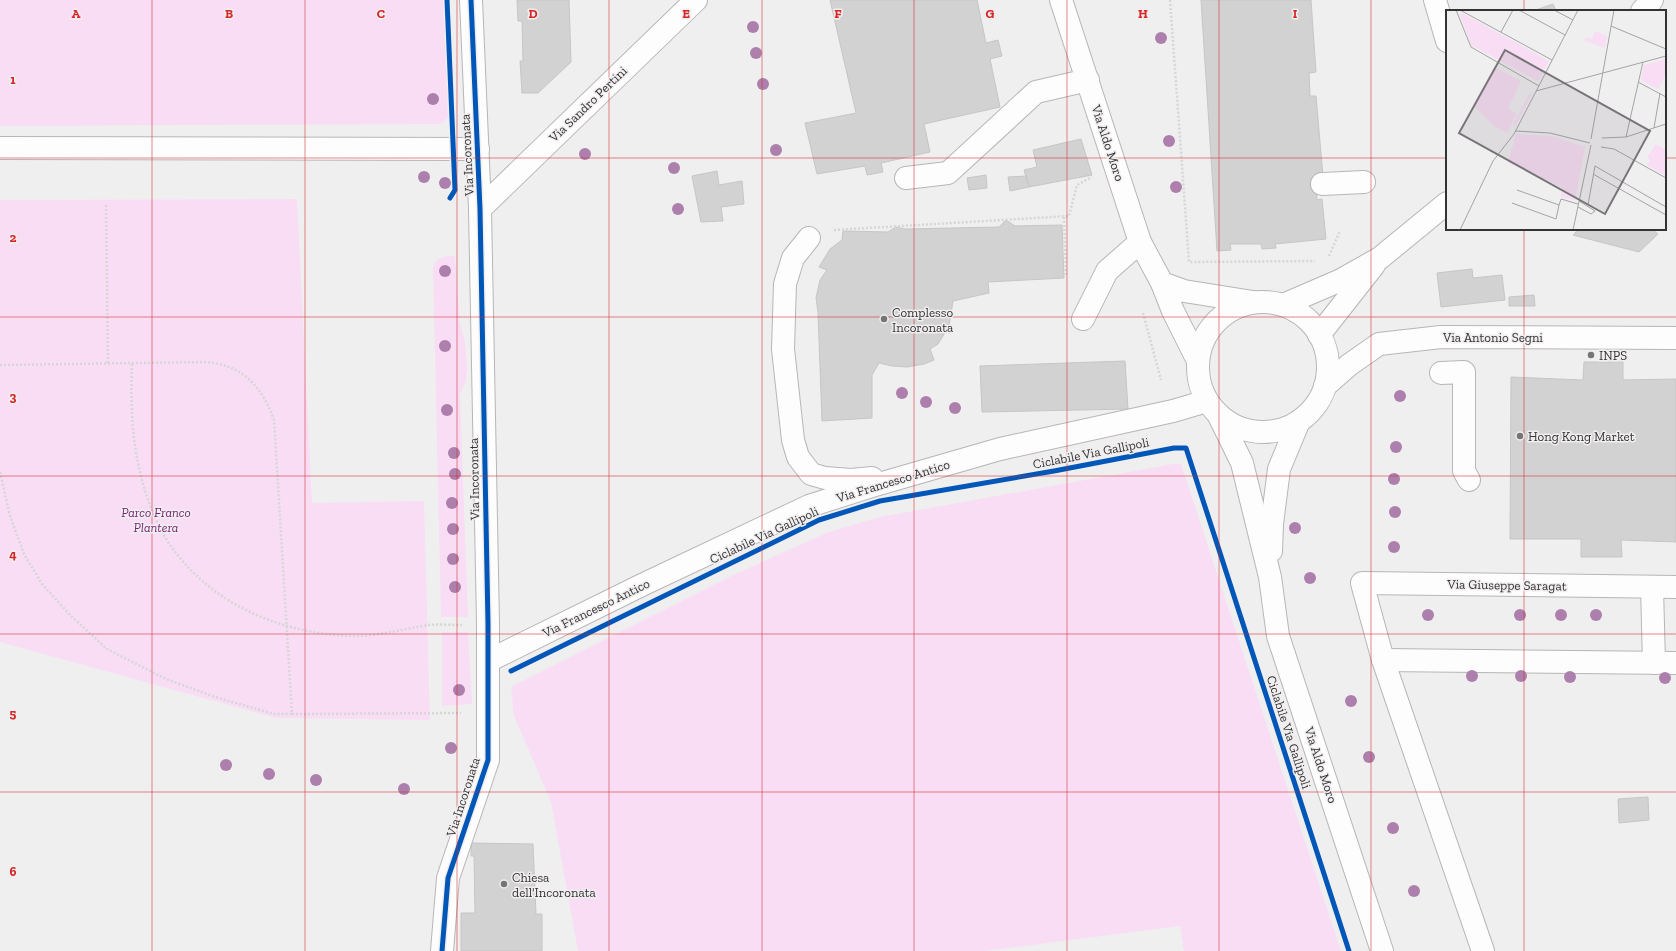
<svg xmlns="http://www.w3.org/2000/svg" width="1676" height="951" font-family="'Zilla Slab',serif">
<rect width="100%" height="100%" fill="#f0eff0"/>
<g fill="#f8ddf5">
<path d="M0,0H447L454,99C452,111 451,118 440,124L0,126Z"/>
<polygon points="297,199 312,503 424,501 430,720 276,718 0,642 0,200"/>
<path d="M455,256L460,323L465,342L467,369L466,380L460,394L468,617H441L433,268C437,256 444,256 455,256Z"/>
<polygon points="1173,464 1181,464 1341,951 1184,951 1180,926 984,951 578,951 551,802 514,716 511,687 727,578 786,551 829,532 880,517"/>
<polygon points="442,632 468,632 472,704 442,706"/>
</g>
<g fill="#d3d2d3" stroke="#c6c6c6">
<polygon points="517,0 569,0 571,62 538,93 522,93 520,61 523,61 522,21 518,21"/>
<polygon points="830,0 977,0 986,43 998,40 1002,56 990,59 1000,107 924,124 930,152 881,163 883,172 867,175 865,166 817,174 805,123 856,113"/>
<polygon points="1201,0 1311,0 1316,72 1309,73 1310,96 1316,96 1323,177 1316,177 1317,200 1322,199 1326,239 1275,244 1276,248 1262,249 1261,244 1230,244 1231,250 1217,251"/>
<polygon points="1553,4 1556,11 1533,11"/>
<polygon points="1081,139 1092,175 1029,187 1024,170 1037,167 1033,150"/>
<polygon points="717,171 719,185 742,181 744,204 721,207 723,221 701,222 692,176"/>
<polygon points="986,175 987,188 969,190 967,178"/>
<polygon points="1026,176 1029,187 1010,191 1008,177"/>
<polygon points="1006,220 1015,226 1062,225 1064,278 988,282 989,293 953,301 949,326 938,344 930,349 934,360 924,364 907,367 892,366 879,363 872,375 872,418 822,421 818,312 816,298 820,280 827,270 819,267 830,249 842,240 843,231 888,232 896,227 905,229 999,227"/>
<polygon points="1579,229 1652,229 1658,234 1639,252 1573,235"/>
<polygon points="1472,269 1473,278 1502,275 1505,300 1441,307 1437,273"/>
<polygon points="1534,295 1535,306 1509,306 1509,297"/>
<polygon points="1125,361 1128,409 982,412 980,366"/>
<polygon points="1584,362 1623,362 1623,380 1676,379 1676,542 1621,540 1622,557 1581,557 1581,539 1510,539 1511,377 1583,380"/>
<polygon points="1648,797 1649,820 1619,823 1618,799"/>
<polygon points="471,843 533,844 536,914 542,914 542,951 461,951 461,913 475,913 474,856 471,856"/>
</g>
<g fill="none" stroke-linecap="round" stroke-linejoin="round">
<g stroke="#b7b6b7" stroke-width="24">
<g id="minor">
<polyline points="1435,0 1447,41"/>
<polyline points="1642,11 1652,0"/>
<polyline points="0,148 478,149"/>
<polyline points="906,178 948,173 1036,92 1088,80"/>
<polyline points="1322,184 1364,182"/>
<polyline points="480,209 696,0"/>
<polyline points="809,238 793,258 785,284 783,349 793,440 798,457 811,474 825,478 851,480 872,478"/>
<polyline points="1283,305 1341,280 1380,258 1447,203"/>
<polyline points="1083,319 1107,271 1140,242"/>
<polyline points="1319,335 1374,265"/>
<polyline points="1441,373 1464,372 1464,471 1469,480"/>
<polyline points="1325,386 1349,365 1379,344 1441,337 1676,338"/>
<polyline points="1652,587 1654,663"/>
<polyline points="1383,660 1676,663"/>
<polyline points="488,661 644,584 809,506 872,486 1000,449 1173,411 1207,401"/>
<polyline points="442,951 448,878 488,760 488,624 480,209 471,0"/>
<polyline points="1483,951 1383,660 1362,583 1676,587"/>
</g>
</g>
<g stroke="#b7b6b7" stroke-width="24">
<g id="major">
<polyline points="1061,0 1140,242 1162,283 1173,311 1198,361"/>
<polyline points="1162,283 1184,291 1253,302"/>
<circle cx="1263" cy="367" r="65"/>
<polyline points="1218,414 1242,463 1270,577 1278,636 1382,951"/>
<polyline points="1271,551 1272,524 1279,469 1299,421"/>
</g>
</g>
<g stroke="#d6d6d6" stroke-width="2.5" stroke-dasharray="2 2" stroke-linecap="butt">
<polyline points="1170,0 1189,262 1315,261"/>
<polyline points="106,205 108,364"/>
<polyline points="1064,217 1066,277"/>
<polyline points="834,230 1069,216 1077,185 1092,177"/>
<polyline points="1329,256 1340,231"/>
<polyline points="1143,313 1161,380"/>
<path d="M132,364C131,395 131,427 137,458C142,485 151,513 165,537C205,602 279,634 353,636C379,636 403,629 428,625C439,624 451,625 462,625"/>
<path d="M0,365L204,362C242,364 262,386 274,420L292,714L461,713"/>
<polyline points="0,472 10,516 24,554 42,584 70,615 107,649 166,679 215,697 274,714 292,714"/>
</g>
<use href="#minor" stroke="#fdfdfd" stroke-width="22"/>
<use href="#major" stroke="#fdfdfd" stroke-width="22"/>
<g stroke="#f1eef0" stroke-width="8">
<g id="cycleway">
<polyline points="447,0 455,190 450,198"/>
<polyline points="511,671 819,520 880,501 1054,471 1174,448 1186,448 1349,951"/>
<polyline points="442,951 448,878 488,760 488,624 480,209 471,0"/>
</g>
</g>
<use href="#cycleway" stroke="#0057b8" stroke-width="5"/>
</g>
<g fill="#ad7fac">
<circle cx="753" cy="27" r="6"/>
<circle cx="1161" cy="38" r="6"/>
<circle cx="756" cy="53" r="6"/>
<circle cx="763" cy="84" r="6"/>
<circle cx="433" cy="99" r="6"/>
<circle cx="1169" cy="141" r="6"/>
<circle cx="776" cy="150" r="6"/>
<circle cx="585" cy="154" r="6"/>
<circle cx="674" cy="168" r="6"/>
<circle cx="424" cy="177" r="6"/>
<circle cx="445" cy="183" r="6"/>
<circle cx="1176" cy="187" r="6"/>
<circle cx="678" cy="209" r="6"/>
<circle cx="445" cy="271" r="6"/>
<circle cx="445" cy="346" r="6"/>
<circle cx="902" cy="393" r="6"/>
<circle cx="1400" cy="396" r="6"/>
<circle cx="926" cy="402" r="6"/>
<circle cx="955" cy="408" r="6"/>
<circle cx="447" cy="410" r="6"/>
<circle cx="1396" cy="447" r="6"/>
<circle cx="454" cy="453" r="6"/>
<circle cx="455" cy="474" r="6"/>
<circle cx="1394" cy="479" r="6"/>
<circle cx="452" cy="503" r="6"/>
<circle cx="1395" cy="512" r="6"/>
<circle cx="1295" cy="528" r="6"/>
<circle cx="453" cy="529" r="6"/>
<circle cx="1394" cy="547" r="6"/>
<circle cx="453" cy="559" r="6"/>
<circle cx="1310" cy="578" r="6"/>
<circle cx="455" cy="587" r="6"/>
<circle cx="1428" cy="615" r="6"/>
<circle cx="1520" cy="615" r="6"/>
<circle cx="1561" cy="615" r="6"/>
<circle cx="1596" cy="615" r="6"/>
<circle cx="1472" cy="676" r="6"/>
<circle cx="1521" cy="676" r="6"/>
<circle cx="1570" cy="677" r="6"/>
<circle cx="1665" cy="678" r="6"/>
<circle cx="459" cy="690" r="6"/>
<circle cx="1351" cy="701" r="6"/>
<circle cx="451" cy="748" r="6"/>
<circle cx="1369" cy="757" r="6"/>
<circle cx="226" cy="765" r="6"/>
<circle cx="269" cy="774" r="6"/>
<circle cx="316" cy="780" r="6"/>
<circle cx="404" cy="789" r="6"/>
<circle cx="1393" cy="828" r="6"/>
<circle cx="1414" cy="891" r="6"/>
</g>
<path fill="none" stroke="#d62828" stroke-width="1" stroke-opacity="0.55" d="M152,0V951M305,0V951M457,0V951M609,0V951M762,0V951M914,0V951M1067,0V951M1219,0V951M1371,0V951M1524,0V11M0,158H1447M1665,158H1676M1524,229V951M0,317H1676M0,476H1676M0,634H1676M0,792H1676"/>
<g fill="#767576" stroke="#f1eef0" stroke-width="1.5">
<circle cx="884" cy="319" r="4"/>
<circle cx="1591" cy="355" r="4"/>
<circle cx="1520" cy="436" r="4"/>
<circle cx="504" cy="884" r="4"/>
</g>
<g text-anchor="middle" dominant-baseline="central" stroke-width="3" stroke-linejoin="round" paint-order="stroke">
<g font-size="13" fill="#343334" stroke="#f1eef0">
<text transform="translate(588 104) rotate(-44)">Via Sandro Pertini</text>
<text transform="translate(1108 143) rotate(72)">Via Aldo Moro</text>
<text transform="translate(467 155) rotate(-93)">Via Incoronata</text>
<text x="1493" y="337">Via Antonio Segni</text>
<text transform="translate(1091 453) rotate(-11)">Ciclabile Via Gallipoli</text>
<text transform="translate(474 479) rotate(-91)">Via Incoronata</text>
<text transform="translate(893 481) rotate(-17)">Via Francesco Antico</text>
<text transform="translate(764 535) rotate(-25)">Ciclabile Via Gallipoli</text>
<text transform="translate(1507 585) rotate(1)">Via Giuseppe Saragat</text>
<text transform="translate(596 608) rotate(-26)">Via Francesco Antico</text>
<text transform="translate(1289 732) rotate(72)">Ciclabile Via Gallipoli</text>
<text transform="translate(1321 765) rotate(72)">Via Aldo Moro</text>
<text transform="translate(463 797) rotate(-72)">Via Incoronata</text>
</g>
<g font-size="13" fill="#343334" stroke="#f1eef0" text-anchor="start">
<text x="892" y="312">Complesso<tspan x="892" dy="15">Incoronata</tspan></text>
<text x="1599" y="355">INPS</text>
<text x="1528" y="436">Hong Kong Market</text>
<text x="512" y="877">Chiesa<tspan x="512" dy="15">dell'Incoronata</tspan></text>
</g>
<g font-size="13" font-style="italic" fill="#772474" stroke="#f1eef0">
<text x="156" y="512">Parco Franco<tspan x="156" dy="15">Plantera</tspan></text>
</g>
</g>
<g transform="translate(1446 10)">
<rect width="220" height="220" fill="#f0eff0"/>
<path d="M16,3L103,51L92,71L25,35L14,5ZM149,21L161,26L159,38L139,31L140,27L146,29ZM220,49V64L212,79L195,70L198,55ZM48,57L75,71L62,99L71,104L61,123L48,116L27,95ZM83,84H86L69,116L67,115ZM70,124L105,126L139,137L129,190L115,187L116,177L62,153ZM210,134L220,140V166L201,155L204,150L201,147Z" fill="#f8ddf5"/>
<path fill="none" stroke="#a5a4a5" stroke-width="1" d="M10,0L25,37L93,76M14,0L106,50M73,0L119,25M108,0L127,10M165,16L220,39M55,22L67,0M192,72L220,87M90,81L220,46M208,118L214,83M69,121L104,123L144,133M180,127L197,52M156,128L180,127L220,114M145,129L168,0M155,137L168,139L220,168M147,164L220,205M71,180L113,195L115,189L132,194M66,193L110,209L113,195M142,195L149,156L220,197M132,197L145,204L149,201L133,191M14,220L47,151L68,124L132,0M127,220L145,135"/>
<path fill="#767576" fill-opacity="0.15" stroke="#767576" stroke-width="2" d="M59,40L204,121L159,204L13,123Z"/>
<rect width="220" height="220" fill="none" stroke="#343334" stroke-width="2"/>
</g>
<g font-size="13" text-anchor="middle" font-weight="bold" fill="#d62828" stroke="#f1eef0" stroke-width="3" stroke-linejoin="round" paint-order="stroke">
<text x="76" y="18">A</text>
<text x="229" y="18">B</text>
<text x="381" y="18">C</text>
<text x="533" y="18">D</text>
<text x="686" y="18">E</text>
<text x="838" y="18">F</text>
<text x="990" y="18">G</text>
<text x="1143" y="18">H</text>
<text x="1295" y="18">I</text>
<text x="13" y="84">1</text>
<text x="13" y="242">2</text>
<text x="13" y="401">3</text>
<text x="13" y="559">4</text>
<text x="13" y="718">5</text>
<text x="13" y="876">6</text>
</g>
</svg>
